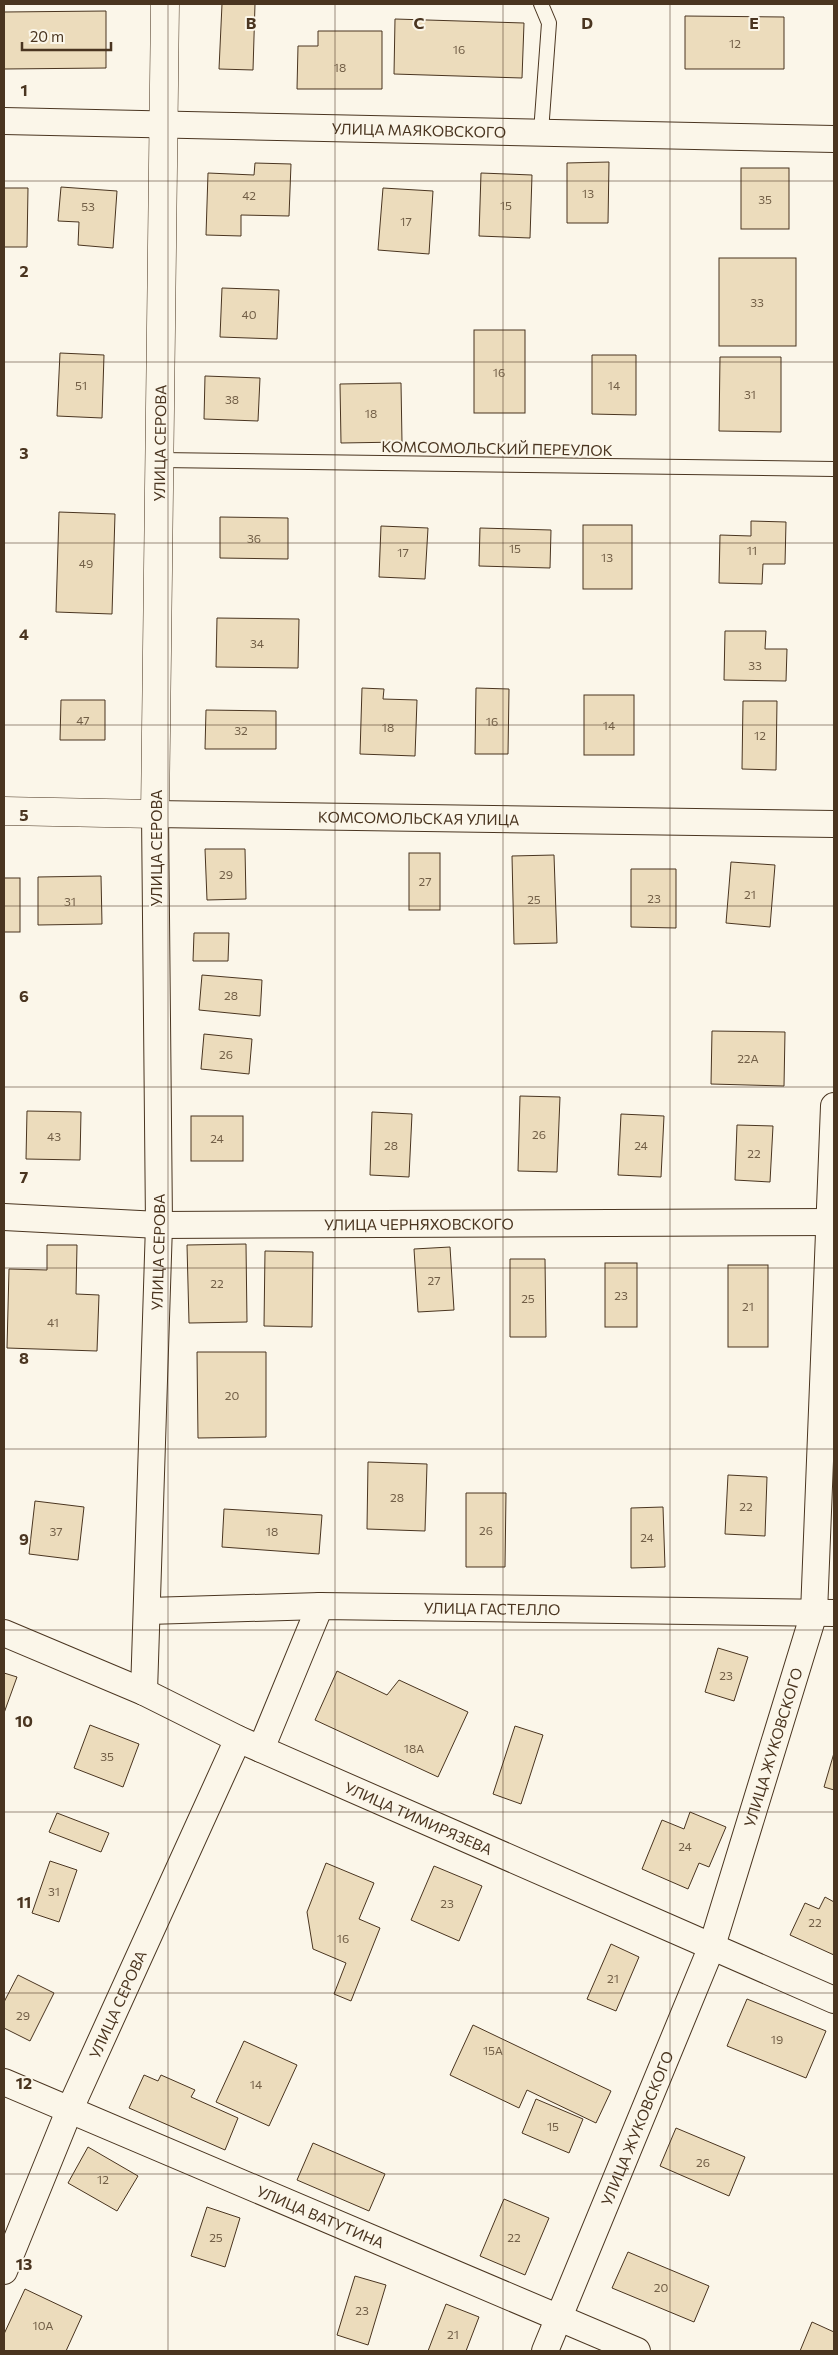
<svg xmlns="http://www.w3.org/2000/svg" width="838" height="2355" font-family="Commissioner,sans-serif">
<rect width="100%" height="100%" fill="#fbf6e9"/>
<g fill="#ecdcbc" stroke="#4a3520">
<polygon points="222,4 255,4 253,70 219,69"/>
<polygon points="106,11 106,68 4,69 4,12"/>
<polygon points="685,16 784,17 784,69 685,69"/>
<polygon points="395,19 524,23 522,78 394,74"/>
<polygon points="318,31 382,31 382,89 297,89 298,46 318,46"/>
<polygon points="609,162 608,223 567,223 567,163"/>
<polygon points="255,163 291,164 289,216 241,215 241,236 206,235 208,173 254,175"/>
<rect x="741" y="168" width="48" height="61"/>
<polygon points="481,173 532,175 530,238 479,236"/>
<polygon points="61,187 117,191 113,248 78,245 79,222 58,221"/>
<polygon points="4,188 28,188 27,247 4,247"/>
<polygon points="383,188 433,191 429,254 378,250"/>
<rect x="719" y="258" width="77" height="88"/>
<polygon points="222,288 279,290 277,339 220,337"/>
<rect x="474" y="330" width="51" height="83"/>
<polygon points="60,353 104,355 102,418 57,416"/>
<polygon points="592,355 636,355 636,415 592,414"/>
<polygon points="720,357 781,357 781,432 719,431"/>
<polygon points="205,376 260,378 258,421 204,419"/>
<polygon points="401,383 402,442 341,443 340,384"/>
<polygon points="59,512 115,514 112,614 56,612"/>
<polygon points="220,517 288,518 288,559 220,558"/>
<polygon points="751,521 786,522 785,564 763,564 762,584 719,583 720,535 751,536"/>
<rect x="583" y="525" width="49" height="64"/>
<polygon points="381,526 428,528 425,579 379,577"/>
<polygon points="480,528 551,530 550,568 479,566"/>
<polygon points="217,618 299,619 298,668 216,667"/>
<polygon points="725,631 766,631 765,649 787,649 786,681 724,680"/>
<polygon points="362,688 384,689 383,699 417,700 415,756 360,754"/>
<polygon points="476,688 509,689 508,754 475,754"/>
<rect x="584" y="695" width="50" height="60"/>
<polygon points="61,700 105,700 105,740 60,740"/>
<polygon points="743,701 777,701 776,770 742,769"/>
<polygon points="206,710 276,711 276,749 205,749"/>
<polygon points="205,849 245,849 246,899 207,900"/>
<rect x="409" y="853" width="31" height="57"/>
<polygon points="554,855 557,943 514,944 512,856"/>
<polygon points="731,862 775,865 770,927 726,923"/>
<polygon points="631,869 676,869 676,928 631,927"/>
<polygon points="101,876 102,924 38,925 38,877"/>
<rect x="4" y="878" width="16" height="54"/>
<polygon points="194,933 229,933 228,961 193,961"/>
<polygon points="202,975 262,980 260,1016 199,1010"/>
<polygon points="712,1031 785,1032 784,1086 711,1084"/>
<polygon points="204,1034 252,1039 249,1074 201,1069"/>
<polygon points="520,1096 560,1097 557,1172 518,1171"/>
<polygon points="27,1111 81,1112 80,1160 26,1159"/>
<polygon points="372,1112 412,1114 409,1177 370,1175"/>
<polygon points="621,1114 664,1116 661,1177 618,1175"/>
<rect x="191" y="1116" width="52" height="45"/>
<polygon points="737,1125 773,1126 770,1182 735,1180"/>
<polygon points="246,1244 247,1322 189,1323 187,1245"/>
<polygon points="47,1245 77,1245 76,1294 99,1295 97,1351 7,1348 9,1269 47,1270"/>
<polygon points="450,1247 454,1310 418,1312 414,1249"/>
<polygon points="265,1251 313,1252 312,1327 264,1326"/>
<polygon points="510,1259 545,1259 546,1337 510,1337"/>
<rect x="605" y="1263" width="32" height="64"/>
<rect x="728" y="1265" width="40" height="82"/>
<polygon points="197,1352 266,1352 266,1437 198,1438"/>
<polygon points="368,1462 427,1464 425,1531 367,1529"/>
<polygon points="728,1475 767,1477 765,1536 725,1534"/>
<polygon points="466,1493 506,1493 505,1567 466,1567"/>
<polygon points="35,1501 84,1507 78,1560 29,1554"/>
<polygon points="663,1507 665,1567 631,1568 631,1508"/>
<polygon points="224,1509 322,1515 319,1554 222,1547"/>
<polygon points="718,1648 748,1657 734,1701 705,1692"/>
<polygon points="337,1671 387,1695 399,1680 468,1712 438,1777 315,1720"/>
<polygon points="4,1673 17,1677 4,1713"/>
<polygon points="90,1725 139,1744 123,1787 74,1768"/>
<polygon points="515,1726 543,1735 521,1804 493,1794"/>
<polygon points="834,1753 834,1790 824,1787"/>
<polygon points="690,1812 726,1827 709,1867 699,1863 688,1889 642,1869 662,1820 684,1829"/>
<polygon points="57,1813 109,1833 101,1852 49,1832"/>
<polygon points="50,1861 77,1870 59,1922 32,1913"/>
<polygon points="326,1863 374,1883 359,1919 380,1928 351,2001 334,1994 346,1963 313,1949 307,1912"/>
<polygon points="434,1866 482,1886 459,1941 411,1920"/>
<polygon points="825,1897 834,1902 834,1955 790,1935 805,1903 819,1909"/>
<polygon points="611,1944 639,1957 616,2011 587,1999"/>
<polygon points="18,1975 54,1993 30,2041 4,2028 4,2002"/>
<polygon points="747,1999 826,2031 806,2078 727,2046"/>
<polygon points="473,2025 611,2091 596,2123 527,2090 519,2108 450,2075"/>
<polygon points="244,2041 297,2065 269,2126 216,2102"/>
<polygon points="144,2075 158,2081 161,2075 195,2090 191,2097 238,2118 225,2150 129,2108"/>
<polygon points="536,2099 583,2119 569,2153 522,2133"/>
<polygon points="676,2128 745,2157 729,2196 660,2166"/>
<polygon points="313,2143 385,2174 369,2211 297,2180"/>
<polygon points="88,2147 138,2176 117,2211 68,2183"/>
<polygon points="504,2199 549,2218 525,2275 480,2256"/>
<polygon points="207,2207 240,2218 225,2267 191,2256"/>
<polygon points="628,2252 709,2286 694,2322 612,2288"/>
<polygon points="355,2276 386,2285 368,2345 337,2335"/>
<polygon points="25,2289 82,2316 66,2351 4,2351 4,2334"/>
<polygon points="446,2304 479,2317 466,2351 428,2351"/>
<polygon points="812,2322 834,2332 834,2351 800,2351"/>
</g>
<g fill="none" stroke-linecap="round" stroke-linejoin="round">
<g stroke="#4a3520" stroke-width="16">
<g id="lane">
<polyline points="541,4 549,23 541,132"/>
<polyline points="160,460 834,469"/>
</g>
</g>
<g stroke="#4a3520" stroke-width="28">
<g id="street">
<path id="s1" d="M4,121L834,139"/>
<path id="s2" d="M4,1217L159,1225L834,1222"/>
<path id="s3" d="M148,1611L320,1606L834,1613"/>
<path id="s4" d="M4,1633L144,1692L238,1739L834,2000"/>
<path id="s5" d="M144,1692L159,1225L155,814L834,824"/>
<polyline points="261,1749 320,1606"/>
<path id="s6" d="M4,2082L637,2351"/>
<path id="s7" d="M4,2271L69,2111L238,1739"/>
<path id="s8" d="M545,2351L712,1946L814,1613L834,1106"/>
</g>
</g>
<g stroke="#4a3520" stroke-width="29">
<g id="secondary">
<path id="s9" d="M4,811L155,814L165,4"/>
</g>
</g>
<use href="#lane" stroke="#fbf6e9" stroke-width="14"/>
<use href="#street" stroke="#fbf6e9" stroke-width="26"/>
<use href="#secondary" stroke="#fbf6e9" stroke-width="28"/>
</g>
<path fill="none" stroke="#4a3520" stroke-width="1" stroke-opacity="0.55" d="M168,4V2351M335,4V2351M503,4V2351M670,4V2351M4,181H834M4,362H834M4,543H834M4,725H834M4,906H834M4,1087H834M4,1268H834M4,1449H834M4,1630H834M4,1812H834M4,1993H834M4,2174H834"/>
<g text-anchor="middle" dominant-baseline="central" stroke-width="4" stroke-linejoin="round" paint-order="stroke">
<g font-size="12" fill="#725f47">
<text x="735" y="43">12</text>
<text x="459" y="49">16</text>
<text x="340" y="67">18</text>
<text x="588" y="193">13</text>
<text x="249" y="195">42</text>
<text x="765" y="199">35</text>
<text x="506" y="205">15</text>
<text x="88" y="206">53</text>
<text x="406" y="221">17</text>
<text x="757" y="302">33</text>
<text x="249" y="314">40</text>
<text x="499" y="372">16</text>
<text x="81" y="385">51</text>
<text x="614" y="385">14</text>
<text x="750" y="394">31</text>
<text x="232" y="399">38</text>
<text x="371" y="413">18</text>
<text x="254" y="538">36</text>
<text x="515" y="548">15</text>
<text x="752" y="550">11</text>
<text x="403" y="552">17</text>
<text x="607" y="557">13</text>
<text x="86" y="563">49</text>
<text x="257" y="643">34</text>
<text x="755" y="665">33</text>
<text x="83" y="720">47</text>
<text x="492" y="721">16</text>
<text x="609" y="725">14</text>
<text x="388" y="727">18</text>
<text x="241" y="730">32</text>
<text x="760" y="735">12</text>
<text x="226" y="874">29</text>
<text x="425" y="881">27</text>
<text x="750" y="894">21</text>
<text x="654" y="898">23</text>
<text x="534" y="899">25</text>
<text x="70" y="901">31</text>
<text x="231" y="995">28</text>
<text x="226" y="1054">26</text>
<text x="748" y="1058">22А</text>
<text x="539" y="1134">26</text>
<text x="54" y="1136">43</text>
<text x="217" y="1138">24</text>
<text x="391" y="1145">28</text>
<text x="641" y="1145">24</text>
<text x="754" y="1153">22</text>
<text x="434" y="1280">27</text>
<text x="217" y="1283">22</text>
<text x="621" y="1295">23</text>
<text x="528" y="1298">25</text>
<text x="748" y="1306">21</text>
<text x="53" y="1322">41</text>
<text x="232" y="1395">20</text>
<text x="397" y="1497">28</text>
<text x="746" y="1506">22</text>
<text x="486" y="1530">26</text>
<text x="56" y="1531">37</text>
<text x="272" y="1531">18</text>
<text x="647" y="1537">24</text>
<text x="726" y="1675">23</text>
<text x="414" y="1748">18А</text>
<text x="107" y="1756">35</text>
<text x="685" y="1846">24</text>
<text x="54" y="1891">31</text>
<text x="447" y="1903">23</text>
<text x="815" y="1922">22</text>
<text x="343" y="1938">16</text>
<text x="613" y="1978">21</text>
<text x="23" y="2015">29</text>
<text x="777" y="2039">19</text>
<text x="493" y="2050">15А</text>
<text x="256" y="2084">14</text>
<text x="553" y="2126">15</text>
<text x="703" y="2162">26</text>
<text x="103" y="2179">12</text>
<text x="216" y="2237">25</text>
<text x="514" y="2237">22</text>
<text x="661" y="2287">20</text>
<text x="362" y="2310">23</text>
<text x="43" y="2325">10А</text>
<text x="453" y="2334">21</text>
</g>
<g font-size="15" fill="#4a3520" stroke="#fbf6e9">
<text stroke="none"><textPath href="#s1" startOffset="415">УЛИЦА МАЯКОВСКОГО</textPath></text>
<text stroke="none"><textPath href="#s9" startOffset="522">УЛИЦА СЕРОВА</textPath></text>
<text transform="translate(497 448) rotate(1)">КОМСОМОЛЬСКИЙ ПЕРЕУЛОК</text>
<text stroke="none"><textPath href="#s5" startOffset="1142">КОМСОМОЛЬСКАЯ УЛИЦА</textPath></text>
<text transform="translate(156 848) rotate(-90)">УЛИЦА СЕРОВА</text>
<text stroke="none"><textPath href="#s2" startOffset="415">УЛИЦА ЧЕРНЯХОВСКОГО</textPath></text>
<text stroke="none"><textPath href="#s5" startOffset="440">УЛИЦА СЕРОВА</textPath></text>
<text stroke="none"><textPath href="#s3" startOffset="344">УЛИЦА ГАСТЕЛЛО</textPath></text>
<text stroke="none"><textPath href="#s8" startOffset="646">УЛИЦА ЖУКОВСКОГО</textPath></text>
<text stroke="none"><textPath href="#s4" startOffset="454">УЛИЦА ТИМИРЯЗЕВА</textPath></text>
<text stroke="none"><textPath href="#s7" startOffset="290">УЛИЦА СЕРОВА</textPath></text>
<text stroke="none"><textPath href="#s8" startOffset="241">УЛИЦА ЖУКОВСКОГО</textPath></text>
<text stroke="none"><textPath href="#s6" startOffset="344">УЛИЦА ВАТУТИНА</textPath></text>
</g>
</g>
<g font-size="16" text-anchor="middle" font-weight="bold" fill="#4a3520" stroke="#fbf6e9" stroke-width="4" stroke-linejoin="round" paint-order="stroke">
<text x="251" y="29">B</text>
<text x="419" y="29">C</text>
<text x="587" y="29">D</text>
<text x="754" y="29">E</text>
<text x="24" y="96">1</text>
<text x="24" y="277">2</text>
<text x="24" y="459">3</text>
<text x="24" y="640">4</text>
<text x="24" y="821">5</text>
<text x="24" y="1002">6</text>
<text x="24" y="1183">7</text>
<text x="24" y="1364">8</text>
<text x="24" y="1545">9</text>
<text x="24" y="1727">10</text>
<text x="24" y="1908">11</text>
<text x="24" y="2089">12</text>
<text x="24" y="2270">13</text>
</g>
<rect width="838" height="2355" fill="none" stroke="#4a3520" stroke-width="10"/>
<path d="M22 42v8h89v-8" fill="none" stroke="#4a3520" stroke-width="2.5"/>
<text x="30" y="42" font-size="15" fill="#4a3520" stroke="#fbf6e9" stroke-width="4" paint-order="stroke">20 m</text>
</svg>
